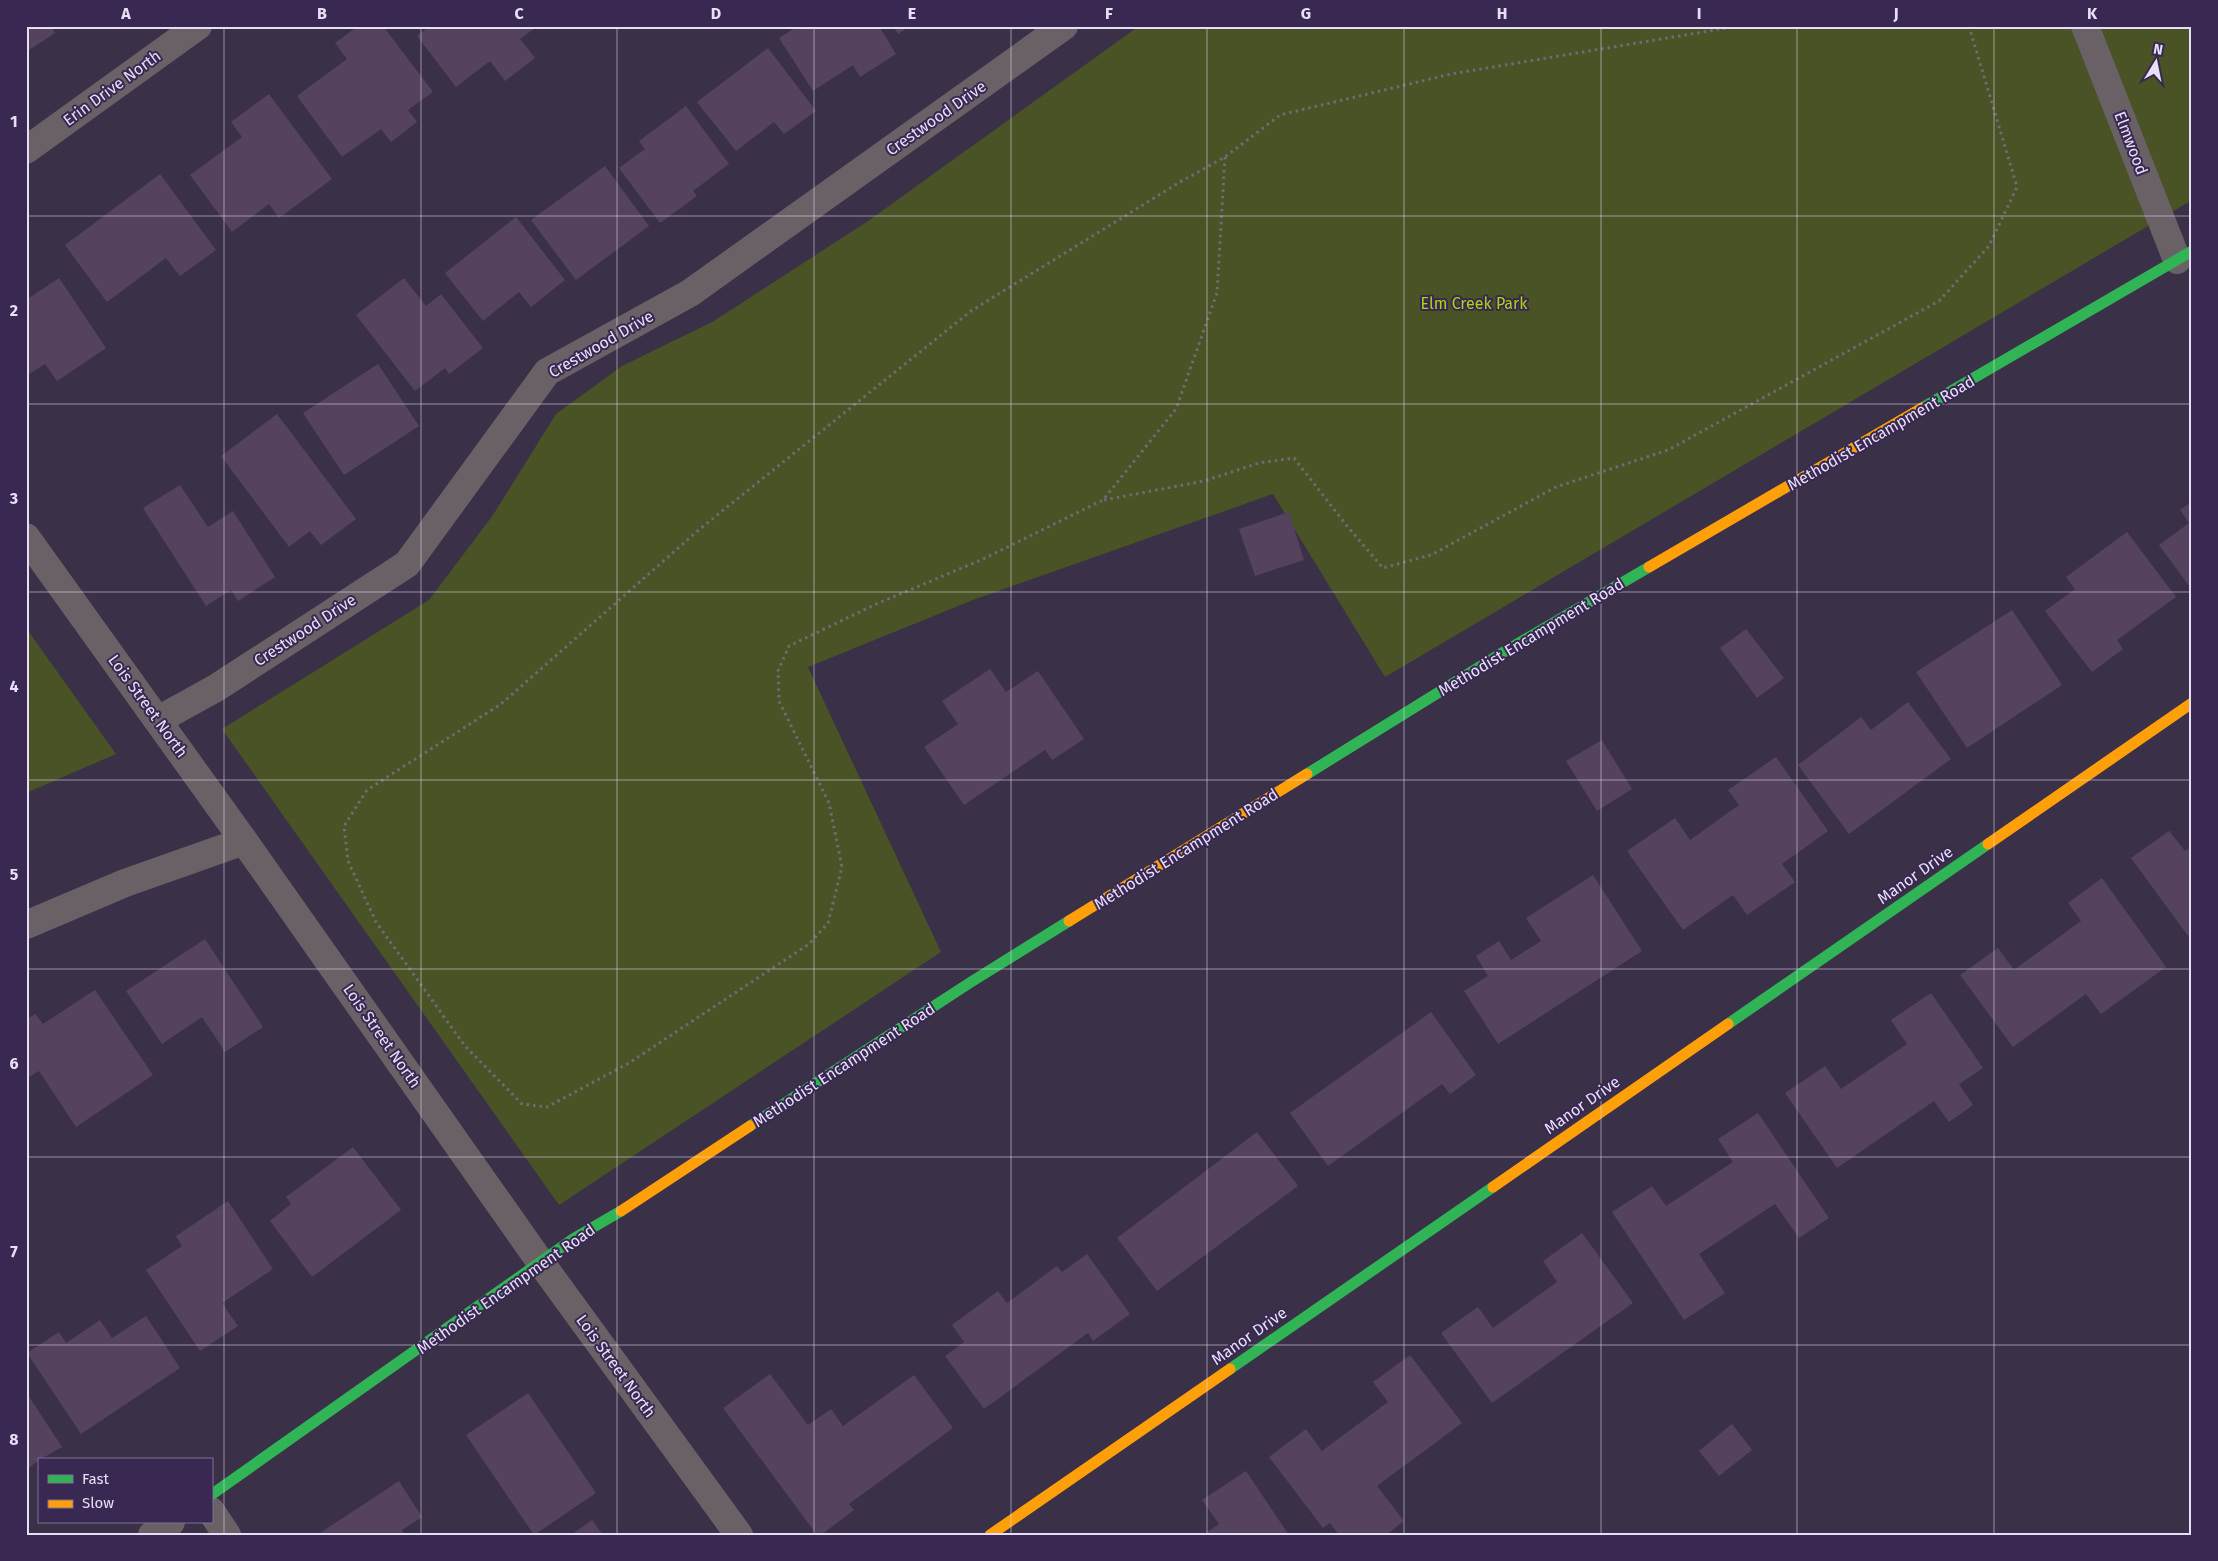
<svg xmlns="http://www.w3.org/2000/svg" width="2218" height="1561" font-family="'Fira Sans',sans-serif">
<rect width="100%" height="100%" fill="#3a3148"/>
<g fill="#495325">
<polygon points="1139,26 2192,26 2192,200 1385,677 1273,494 973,600 808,667 941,952 559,1205 222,729 429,600 493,515 556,414 622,366 714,321 868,221"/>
<polygon points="26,628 116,754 26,793"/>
</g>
<g fill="#55425e">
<polygon points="26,26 51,26 55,33 26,52"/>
<polygon points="358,26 383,26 433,92 408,110 417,122 391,142 381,129 342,157 297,96 347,59 335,43"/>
<polygon points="430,26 538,26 520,39 535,58 505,81 490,61 456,87 417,36"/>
<polygon points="798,26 879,26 896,54 860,77 853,65 813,91 779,38"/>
<polygon points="893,26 910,26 898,34"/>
<polygon points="768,48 816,111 784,134 774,122 736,151 697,102"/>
<polygon points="269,94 332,179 279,218 269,204 232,232 190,175 242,137 231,122"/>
<polygon points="686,106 729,164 693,191 697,196 660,223 619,168 645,149 639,141"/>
<polygon points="605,166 649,226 576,280 531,220"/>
<polygon points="160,174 216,250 180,276 166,258 107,302 65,245"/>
<polygon points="516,217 565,280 531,307 519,292 483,321 445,273"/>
<polygon points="59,278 106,348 57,381 45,364 26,376 26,300"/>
<polygon points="404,278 426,306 441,294 483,348 449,374 445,368 415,391 356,315"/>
<polygon points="378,364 419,426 344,475 303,413"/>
<polygon points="277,414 356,519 321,545 310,531 289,547 221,456"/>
<polygon points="180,485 208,527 233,511 275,577 238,601 231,590 206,606 143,508"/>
<polygon points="2192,501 2192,590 2159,545 2189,523 2180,510"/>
<polygon points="1289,512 1304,560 1255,576 1239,529"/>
<polygon points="2127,532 2176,597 2117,640 2123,649 2092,672 2045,611 2075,589 2066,577"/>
<polygon points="2012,610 2062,685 1967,748 1916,672"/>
<polygon points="1746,629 1784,678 1757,698 1720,648"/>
<polygon points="990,669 1006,692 1038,671 1084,739 1052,760 1045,750 964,805 924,747 958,724 942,701"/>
<polygon points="1908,702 1951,759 1849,834 1798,765 1861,717 1871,730"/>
<polygon points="1602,740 1632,789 1597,811 1566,761"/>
<polygon points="1776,757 1828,831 1782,864 1795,882 1747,915 1733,895 1683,930 1627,851 1675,818 1690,840 1739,805 1728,790"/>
<polygon points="2169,831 2185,851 2192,846 2192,933 2188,936 2131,858"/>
<polygon points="1593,875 1642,951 1498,1044 1464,991 1488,976 1476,956 1499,941 1511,960 1541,941 1526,918"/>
<polygon points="2102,878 2166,967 2101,1014 2086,994 2013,1047 1960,975 1998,948 2014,970 2081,921 2068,903"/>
<polygon points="205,939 263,1027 225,1052 202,1017 162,1044 126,991"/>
<polygon points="95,990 153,1075 76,1127 39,1071 26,1079 26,1020 35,1014 43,1024"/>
<polygon points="1931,993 1983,1068 1959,1084 1973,1105 1949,1122 1934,1101 1837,1168 1785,1093 1825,1066 1841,1089 1907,1044 1891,1020"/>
<polygon points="1431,1012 1476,1075 1450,1094 1442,1084 1328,1166 1290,1113"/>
<polygon points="1758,1113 1829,1218 1799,1238 1775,1204 1699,1254 1725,1293 1684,1320 1612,1212 1652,1186 1666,1206 1733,1162 1718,1139"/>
<polygon points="1257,1132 1298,1186 1157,1291 1117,1238"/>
<polygon points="353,1147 401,1210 312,1277 270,1221 291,1204 286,1197"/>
<polygon points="228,1201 273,1269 222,1303 238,1326 200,1351 146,1270 182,1246 176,1236"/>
<polygon points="1582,1233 1633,1303 1492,1403 1441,1333 1478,1307 1493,1328 1557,1282 1543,1261"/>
<polygon points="1087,1254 1130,1314 1093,1341 1088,1333 984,1409 945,1356 964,1342 952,1325 998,1291 1007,1303 1057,1266 1062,1272"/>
<polygon points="146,1316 180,1368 81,1434 27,1353 59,1332 66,1343 100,1320 112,1338"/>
<polygon points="1410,1355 1462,1423 1377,1486 1404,1521 1386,1535 1339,1535 1330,1523 1323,1528 1269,1457 1306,1429 1322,1451 1388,1402 1373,1382"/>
<polygon points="770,1374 808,1425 831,1409 843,1426 914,1375 953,1428 849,1504 854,1510 821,1535 817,1535 723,1408"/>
<polygon points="26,1392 62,1447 39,1460 26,1470"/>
<polygon points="528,1393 596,1493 534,1535 466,1435"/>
<polygon points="1732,1424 1752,1450 1719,1476 1699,1451"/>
<polygon points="1246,1471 1289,1535 1203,1535 1219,1524 1202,1500"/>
<polygon points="399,1481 422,1517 402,1530 405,1535 321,1535 320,1533"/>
<polygon points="592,1520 603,1535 571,1535"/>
</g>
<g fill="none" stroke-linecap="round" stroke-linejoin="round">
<g stroke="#706a72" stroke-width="3" stroke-dasharray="2.5 4" stroke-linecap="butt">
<polyline points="1225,157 1217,293 1176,409 1103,500 981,560 874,605 789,646 778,671 779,701 829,803 842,867 828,923 809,944 629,1063 547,1107 522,1104 465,1046 376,922 348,861 344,826 367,790 501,704 701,528 971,311 1180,182 1225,157 1280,115 1451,74 1739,26"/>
<polyline points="1104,500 1204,481 1259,463 1294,458 1347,526 1383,568 1431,555 1556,487 1668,450 1939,301 1989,246 2017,187 1969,26"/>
</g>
<g stroke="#6a6167" stroke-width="28">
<polyline points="2085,26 2177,260"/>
<polyline points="26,150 198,26"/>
<polyline points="26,537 244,841 541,1263 739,1535"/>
<polyline points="158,720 216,688 407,564 547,372 690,293 1064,26"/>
<polyline points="26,925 125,883 244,841"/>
<polyline points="211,1511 227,1535"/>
<polyline points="152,1535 171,1522"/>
</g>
<g stroke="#30b455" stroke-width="11">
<polyline points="1922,408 2192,251"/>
<polyline points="1307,774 1502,653 1649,567"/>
<polyline points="1728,1024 1988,844"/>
<polyline points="750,1126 971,982 1069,921"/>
<polyline points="1230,1369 1493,1187"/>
<polyline points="211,1495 573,1239 621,1211"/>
</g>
<g stroke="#ff9f0a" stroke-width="11">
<polyline points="1649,567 1922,408"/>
<polyline points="1988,844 2192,703"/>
<polyline points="1069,921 1307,774"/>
<polyline points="1493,1187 1728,1024"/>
<polyline points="621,1211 750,1126"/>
<polyline points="990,1535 1230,1369"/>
</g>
</g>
<path fill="none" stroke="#e7def8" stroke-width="1" stroke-opacity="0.55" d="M224,26V1535M421,26V1535M617,26V1535M814,26V1535M1011,26V1535M1207,26V1535M1404,26V1535M1601,26V1535M1797,26V1535M1994,26V1535M26,216H2192M26,404H2192M26,592H2192M26,780H2192M26,969H2192M26,1157H2192M26,1345H2192"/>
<g text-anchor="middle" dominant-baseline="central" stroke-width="4" stroke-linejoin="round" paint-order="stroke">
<g font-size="16" fill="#e7def8" stroke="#392851">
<text transform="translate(112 88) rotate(-36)">Erin Drive North</text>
<text transform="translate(936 118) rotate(-35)">Crestwood Drive</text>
<text transform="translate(2131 143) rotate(69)">Elmwood</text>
<text transform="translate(601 344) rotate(-30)">Crestwood Drive</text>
<text transform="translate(1881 433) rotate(-30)">Methodist Encampment Road</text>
<text transform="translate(305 630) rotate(-33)">Crestwood Drive</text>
<text transform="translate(1531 637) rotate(-31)">Methodist Encampment Road</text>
<text transform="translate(148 706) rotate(54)">Lois Street North</text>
<text transform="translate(1186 849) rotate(-32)">Methodist Encampment Road</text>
<text transform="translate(1915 875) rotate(-35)">Manor Drive</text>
<text transform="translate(382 1036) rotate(55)">Lois Street North</text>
<text transform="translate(844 1065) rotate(-33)">Methodist Encampment Road</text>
<text transform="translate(1582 1105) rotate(-35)">Manor Drive</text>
<text transform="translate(506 1289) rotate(-35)">Methodist Encampment Road</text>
<text transform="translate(1249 1336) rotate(-35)">Manor Drive</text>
<text transform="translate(616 1366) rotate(54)">Lois Street North</text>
</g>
<g font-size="16" fill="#afd213" stroke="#392851">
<text x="1474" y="303">Elm Creek Park</text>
</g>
</g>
<rect width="2218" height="1561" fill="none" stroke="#392851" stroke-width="55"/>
<rect x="38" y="1458" width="175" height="65" fill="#392851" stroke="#7f7194"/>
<rect x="48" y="1475" width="25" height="8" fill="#30b455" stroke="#7f7194"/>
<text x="82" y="1484" font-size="15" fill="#e7def8">Fast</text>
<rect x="48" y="1500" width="25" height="8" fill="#ff9f0a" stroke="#7f7194"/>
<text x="82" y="1508" font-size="15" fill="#e7def8">Slow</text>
<g transform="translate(2156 62) rotate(10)" stroke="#392851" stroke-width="4" paint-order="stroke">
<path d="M0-4L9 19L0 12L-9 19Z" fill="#e7def8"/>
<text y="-8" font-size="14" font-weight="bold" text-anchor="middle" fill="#e7def8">N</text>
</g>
<rect x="28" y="28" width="2162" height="1506" fill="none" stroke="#e7def8" stroke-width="2"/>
<g font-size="16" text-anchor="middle" font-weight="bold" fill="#e7def8">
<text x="126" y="19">A</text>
<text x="322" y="19">B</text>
<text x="519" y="19">C</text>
<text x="716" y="19">D</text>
<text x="912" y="19">E</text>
<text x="1109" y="19">F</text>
<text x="1306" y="19">G</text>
<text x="1502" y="19">H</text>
<text x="1699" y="19">I</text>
<text x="1896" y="19">J</text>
<text x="2092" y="19">K</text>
<text x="14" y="127">1</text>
<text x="14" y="316">2</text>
<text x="14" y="504">3</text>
<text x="14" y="692">4</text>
<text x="14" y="880">5</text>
<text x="14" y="1069">6</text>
<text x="14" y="1257">7</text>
<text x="14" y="1445">8</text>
</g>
</svg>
